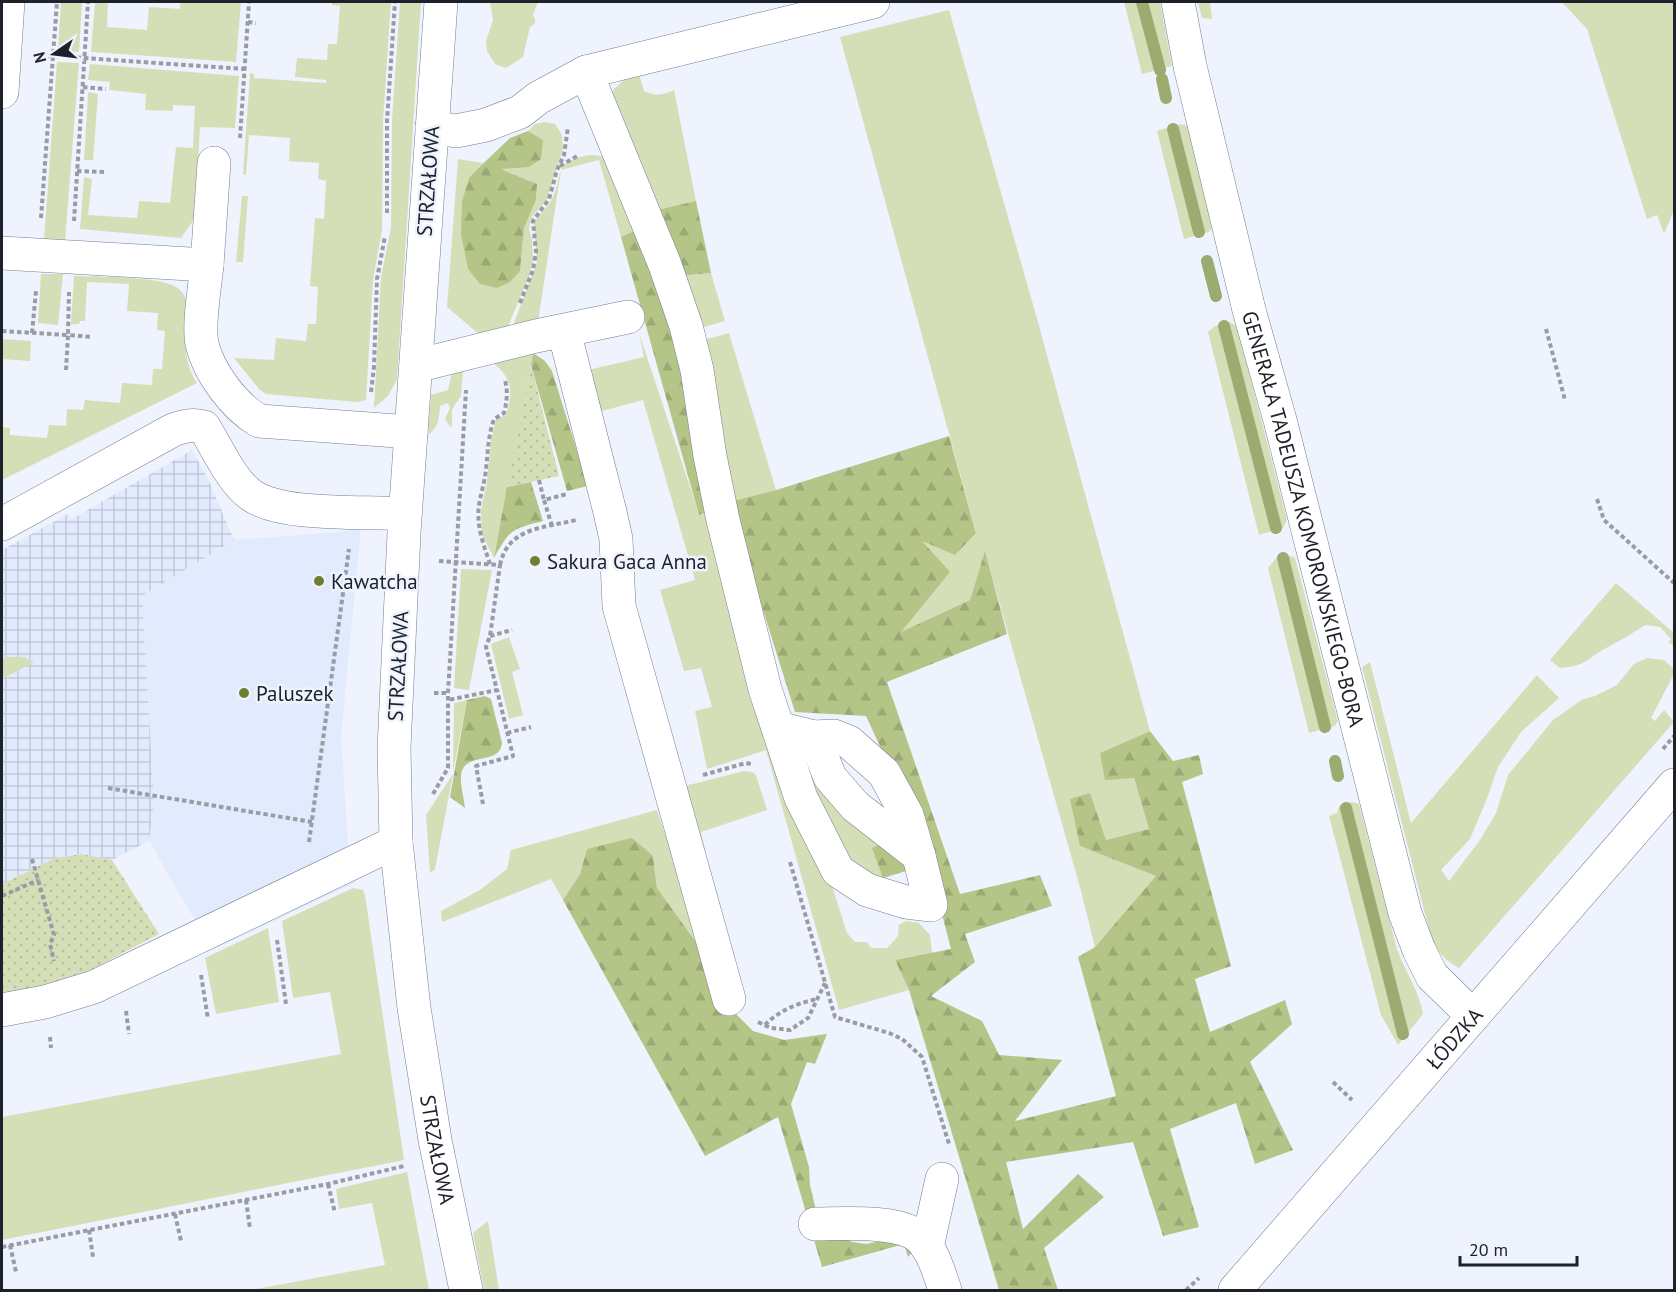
<svg xmlns="http://www.w3.org/2000/svg" width="1676" height="1292" font-family="'PT Sans',sans-serif">
<defs>
<pattern id="industrial-grid" width="8" height="8" patternUnits="userSpaceOnUse" patternTransform="scale(1.5)"><rect width="8" height="8" fill="#e2ebfd"/><path d="M0 4h8M4 0v8" fill="none" stroke="#c1c9d9"/></pattern>
<pattern id="forest-firs" width="22" height="20" patternUnits="userSpaceOnUse" patternTransform="scale(1.5)"><rect width="22" height="20" fill="#b5c588"/><path d="M5 1l3.5 6h-7zM16 11l3.5 6h-7z" fill="#9ba975"/></pattern>
<pattern id="park-dots" width="8" height="8" patternUnits="userSpaceOnUse" patternTransform="scale(1.5)"><rect width="8" height="8" fill="#d4dfb8"/><path d="M2 2h.1M6 6h.1" fill="none" stroke="#b6bf9e" stroke-width="1.8" stroke-linecap="round"/></pattern>
</defs>
<rect width="100%" height="100%" fill="#eff3fd"/>
<polygon fill="#e2ebfd" points="361,528 341,736 348,844 355,883 212,950 149,841 154,803 142,596 234,540 338,532"/>
<polygon fill="url(#industrial-grid)" points="192,450 209,481 234,540 142,596 154,803 149,841 112,860 82,854 55,858 2,884 2,550 68,514 72,519"/>
<g fill="#d4dfb8">
<polygon points="61,2 82,2 79,52 58,50"/>
<polygon points="95,2 108,2 107,27 147,30 149,7 180,9 180,2 241,2 236,62 91,52"/>
<polygon points="332,2 391,2 383,121 382,230 373,280 366,400 357,402 266,394 259,389 234,358 274,360 276,338 306,341 308,324 316,324 318,287 310,286 315,218 324,219 326,181 318,179 319,163 289,161 290,138 249,135 246,175 243,174 250,73 254,74 254,78 326,83 326,80 295,77 297,58 327,60 328,44 337,44 340,6 332,5"/>
<polygon points="400,2 421,2 397,379 388,396 374,408 381,277 391,228 392,120"/>
<polygon points="490,2 538,2 533,15 535,19 535,24 530,27 523,57 506,68 495,64 487,51 486,41 493,20"/>
<polygon points="1124,2 1160,2 1172,66 1142,74"/>
<polygon points="1198,2 1210,2 1212,19 1202,18"/>
<polygon points="1562,2 1674,2 1674,210 1664,234 1657,215 1647,219 1587,29"/>
<polygon points="949,10 1036,315 1150,731 1100,753 1134,778 1149,829 1106,840 1090,794 1080,846 1157,876 1095,947 1081,891 985,552 970,600 900,633 920,540 976,532 840,37"/>
<polygon points="57,62 79,63 65,241 44,240"/>
<polygon points="90,64 239,76 235,128 200,127 195,218 181,238 80,229 84,177 92,179 88,215 137,218 139,201 170,203 176,147 193,148 195,106 173,105 173,111 145,110 146,94 109,90 110,82 88,80"/>
<path d="M639,74L644,91C656,97 662,95 674,90L696,201L652,211L610,94C619,83 626,77 639,74Z"/>
<polygon points="88,92 98,94 93,160 84,160"/>
<polygon points="544,122 555,124 562,135 563,149 547,199 532,217 529,229 532,240 533,259 530,274 507,329 480,335 447,307 458,159 483,163 469,176 520,271 524,228 536,200 537,184 499,168 542,140 528,131 535,124"/>
<polygon points="1180,124 1188,126 1212,228 1209,232 1184,239 1157,131"/>
<path d="M591,155L602,156L613,160L643,227L621,237L599,160L561,170L538,322L512,328L537,262L534,222C539,215 545,210 549,204C566,179 548,161 591,155Z"/>
<polygon points="242,196 248,196 243,262 236,262"/>
<polygon points="711,273 725,321 697,329 677,276"/>
<polygon points="41,274 63,274 58,325 38,323"/>
<path d="M74,276C97,277 159,276 176,287C189,295 189,311 187,324C184,345 185,365 197,383L2,480V427L10,428V435L47,438L49,425L66,426L67,409L83,410L85,400L120,403L122,383L152,385L153,369H162L165,331L157,330L158,313L127,311L129,284L87,282L85,321H80L79,324H71Z"/>
<polygon points="1230,322 1237,326 1287,520 1283,528 1259,535 1208,332 1215,326"/>
<polygon points="639,333 699,514 712,510 847,933 855,942 867,942 871,948 887,948 898,936 899,925 906,921 919,923 930,935 932,953 895,960 909,990 839,1010 766,750 707,769 695,711 712,707 701,668 684,671 660,590 695,580 643,400 595,413 588,370 644,357"/>
<polygon points="729,333 776,490 729,502 700,341"/>
<polygon points="2,339 31,341 30,361 2,359"/>
<path d="M533,353L531,365L494,558L482,535L481,510L487,482L491,440L496,419L506,415C514,390 512,378 492,362Z"/>
<path d="M463,370L461,396L452,409V426L450,427L445,419L450,408L448,403L440,406C439,419 439,427 428,435L431,395L448,390L452,372Z"/>
<polygon points="1288,555 1295,558 1338,721 1335,726 1309,733 1268,568 1276,558"/>
<polygon points="461,569 492,570 469,690 454,688"/>
<path d="M1616,583L1674,633V646L1668,642L1671,639L1660,627L1645,625C1633,633 1621,640 1608,647C1587,658 1587,666 1560,668L1550,660Z"/>
<polygon points="509,637 520,669 512,672 523,715 509,719 491,644"/>
<polygon points="6,657 24,657 34,662 2,679 2,658"/>
<path d="M1647,658L1664,660L1674,669V674L1651,718L1655,721L1664,710L1674,722L1459,968C1445,960 1437,952 1431,937L1362,667L1370,662L1411,823L1537,675L1559,698L1521,732L1498,767L1486,801L1470,839L1441,870L1449,881L1480,840L1496,813L1508,775L1553,720L1583,699L1595,696L1617,685L1634,664Z"/>
<polygon points="467,700 453,772 454,703"/>
<polygon points="793,745 880,844 883,878 868,878 847,863"/>
<polygon points="744,771 752,772 756,775 767,810 701,832 709,868 685,786"/>
<polygon points="453,774 435,869 430,873 426,815"/>
<path d="M1352,802L1359,804L1397,949C1405,972 1419,990 1423,1014L1398,1045L1381,1015L1329,816L1337,813L1339,806Z"/>
<polygon points="657,810 665,834 671,833 696,942 657,888 653,856 587,849 580,874 563,900 551,879 442,922 441,911 480,890 507,869 511,850"/>
<polygon points="353,888 363,890 365,895 404,1160 2,1240 2,1117 341,1054 330,992 293,998 282,921"/>
<polygon points="268,928 279,1002 216,1014 205,958"/>
<polygon points="407,1172 429,1290 252,1290 385,1265 372,1203 339,1209 336,1189"/>
<polygon points="488,1221 499,1290 484,1290 473,1233"/>
</g>
<g fill="url(#forest-firs)">
<polygon points="528,131 543,140 541,159 529,167 501,169 537,184 536,200 524,228 520,271 510,282 497,288 480,284 468,269 461,234 462,201 470,176 510,138"/>
<polygon points="696,201 711,273 677,276 652,211"/>
<polygon points="643,227 664,283 712,510 699,515 621,237"/>
<polygon points="533,353 545,361 552,371 588,486 567,491 531,365"/>
<polygon points="949,436 976,533 955,555 922,541 950,572 901,632 970,600 985,551 1007,634 887,682 960,894 1040,875 1052,906 965,934 975,962 931,996 982,1021 999,1055 1062,1060 1015,1121 1116,1096 1078,957 1095,947 1156,876 1080,846 1070,799 1090,793 1106,840 1149,829 1134,778 1105,780 1100,753 1150,731 1173,761 1199,755 1203,774 1182,782 1231,966 1195,979 1210,1032 1285,1000 1292,1024 1250,1062 1293,1150 1255,1164 1236,1103 1170,1129 1199,1227 1163,1236 1133,1142 1006,1162 1023,1229 1078,1174 1104,1197 1044,1248 1058,1290 999,1290 909,990 895,960 951,949 929,864 883,878 872,848 918,828 866,716 795,712 729,502 776,490"/>
<path d="M531,482L543,521C512,529 509,530 494,558L507,487Z"/>
<path d="M485,696L491,699L502,743C500,766 464,751 461,775C460,785 464,798 465,808L450,797L467,700Z"/>
<polygon points="632,838 653,856 657,888 696,942 734,1012 753,1031 784,1040 827,1034 815,1064 807,1062 791,1104 809,1167 810,1185 815,1206 831,1230 852,1242 866,1244 896,1238 914,1250 908,1257 904,1244 822,1267 778,1117 705,1156 563,900 580,874 587,849"/>
</g>
<g fill="url(#park-dots)">
<polygon points="531,365 559,476 507,487"/>
<polygon points="82,854 112,860 159,934 66,983 2,995 2,884 55,858"/>
</g>
<g fill="none" stroke-linecap="round" stroke-linejoin="round">
<g stroke="#9cab70" stroke-width="12">
<polyline points="1142,2 1160,70"/>
<polyline points="1162,79 1166,98"/>
<polyline points="1173,129 1199,232"/>
<polyline points="1207,261 1216,296"/>
<polyline points="1224,326 1276,528"/>
<polyline points="1283,558 1325,727"/>
<polyline points="1335,761 1338,776"/>
<polyline points="1346,808 1403,1034"/>
</g>
<g stroke="#747d92" stroke-width="34">
<g id="minor">
<path id="s1" d="M441,2L404,533L394,748L396,842L414,1008L435,1140L466,1290"/>
<path id="s2" d="M1178,2L1190,66L1249,310L1280,420L1405,913L1419,950L1432,976L1473,1016"/>
<polyline points="586,72 665,265 686,326 697,370 710,456 723,520 765,689 801,798 838,871 867,890 906,902 931,905 919,856 907,815 884,773 849,742 834,736 814,737 778,728"/>
<polyline points="2,92 8,2"/>
<polyline points="432,127 456,131 486,125 520,112 538,98 586,72 873,2"/>
<path d="M2,253L207,265C205,286 198,324 202,344C209,373 234,406 259,421L411,432"/>
<polyline points="207,265 214,163"/>
<polyline points="564,331 610,512 616,539 619,606 729,999"/>
<polyline points="416,366 536,336 628,317"/>
<path d="M2,524L173,430C184,426 192,424 204,427C216,446 232,482 251,495C282,517 365,511 405,514"/>
<polyline points="814,737 830,777 855,806 919,856"/>
<polyline points="2,1010 45,1002 94,987 396,842"/>
<path d="M815,1224C841,1224 902,1219 921,1239C934,1253 939,1273 945,1290"/>
<polyline points="927,1247 942,1179"/>
</g>
</g>
<g stroke="#747d92" stroke-width="34">
<g id="tertiary">
<path id="s3" d="M1235,1290L1674,785"/>
</g>
</g>
<g stroke="#989ca5" stroke-width="4" stroke-dasharray="4.5 3" stroke-linecap="butt">
<polyline points="248,22 256,23"/>
<polyline points="39,55 245,69"/>
<polyline points="83,87 106,89"/>
<polyline points="240,138 249,2"/>
<polyline points="560,166 579,155"/>
<polyline points="77,171 107,172"/>
<polyline points="387,213 387,121 395,2"/>
<polyline points="41,218 57,2"/>
<polyline points="74,221 88,2"/>
<polyline points="520,303 533,270 536,252 533,221 549,199 557,170 564,155 568,127"/>
<polyline points="1546,329 1565,400"/>
<polyline points="2,331 68,335 69,292"/>
<polyline points="32,333 36,291"/>
<polyline points="66,370 68,335 92,337"/>
<polyline points="371,392 374,367 377,279 385,236"/>
<polyline points="539,480 544,500"/>
<polyline points="1597,499 1604,520 1674,583"/>
<polyline points="552,526 544,500 567,494"/>
<polyline points="439,561 500,565 490,636 486,647 497,690 448,700"/>
<path d="M490,564C484,546 476,526 479,505C481,493 485,481 486,469C488,451 488,436 494,419L504,413C507,401 508,392 505,380"/>
<path d="M500,565C508,527 544,528 576,520"/>
<polyline points="490,636 512,630"/>
<polyline points="434,693 448,693"/>
<polyline points="507,733 531,727"/>
<polyline points="1663,749 1674,736"/>
<polyline points="703,775 746,763 751,764"/>
<polyline points="108,788 312,822"/>
<polyline points="433,794 448,768 448,693 466,390"/>
<polyline points="483,804 476,766 513,756 497,690"/>
<polyline points="309,842 349,549"/>
<polyline points="32,859 54,935 50,944 54,961"/>
<polyline points="790,862 835,1017 889,1033 902,1039 922,1057 949,1144"/>
<polyline points="2,896 38,880"/>
<polyline points="277,940 286,1004"/>
<polyline points="201,975 208,1019"/>
<polyline points="126,1011 129,1034"/>
<polyline points="758,1022 771,1028 790,1030 808,1018 825,983"/>
<path d="M765,1025C778,1011 798,1003 817,999"/>
<polyline points="50,1037 51,1048"/>
<polyline points="1333,1082 1352,1100"/>
<polyline points="328,1184 335,1213"/>
<polyline points="246,1200 250,1229"/>
<polyline points="175,1214 181,1241"/>
<polyline points="89,1230 93,1257"/>
<polyline points="10,1245 16,1272"/>
<polyline points="2,1247 328,1184 404,1166"/>
<polyline points="1186,1290 1199,1278"/>
</g>
<use href="#minor" stroke="#fff" stroke-width="33"/>
<use href="#tertiary" stroke="#fff" stroke-width="33"/>
</g>
<g fill="#6e7f2f" stroke="#eff3fd" stroke-width="2">
<circle cx="535" cy="561" r="6"/>
<circle cx="319" cy="581" r="6"/>
<circle cx="244" cy="693" r="6"/>
</g>
<g text-anchor="middle" dominant-baseline="central" stroke-width="5" stroke-linejoin="round" paint-order="stroke">
<g font-size="21" fill="#1d2129" stroke="#eff3fd">
<text transform="translate(428 181) rotate(-86)">STRZAŁOWA</text>
<text stroke="none"><textPath href="#s2" startOffset="532">GENERAŁA TADEUSZA KOMOROWSKIEGO-BORA</textPath></text>
<text transform="translate(398 666) rotate(-87)">STRZAŁOWA</text>
<text stroke="none"><textPath href="#s3" startOffset="334">ŁÓDZKA</textPath></text>
<text stroke="none"><textPath href="#s1" startOffset="1152">STRZAŁOWA</textPath></text>
</g>
<g font-size="21" fill="#1d2129" stroke="#eff3fd" text-anchor="start">
<text x="547" y="561">Sakura Gaca Anna</text>
<text x="331" y="581">Kawatcha</text>
<text x="256" y="693">Paluszek</text>
</g>
</g>
<rect width="1676" height="1292" fill="none" stroke="#1d2129" stroke-width="6"/>
<g transform="translate(54 54) rotate(256)" stroke="#eff3fd" stroke-width="4.5" paint-order="stroke">
<path d="M0-4.5L10 22L0 15L-10 22Z" fill="#1d2129"/>
<text y="-9" font-size="16" font-weight="bold" text-anchor="middle" fill="#1d2129">N</text>
</g>
<path d="M1460 1256v9h117v-9" fill="none" stroke="#1d2129" stroke-width="3"/>
<text x="1469" y="1256" font-size="18" fill="#1d2129" stroke="#eff3fd" stroke-width="4.5" paint-order="stroke">20 m</text>
</svg>
